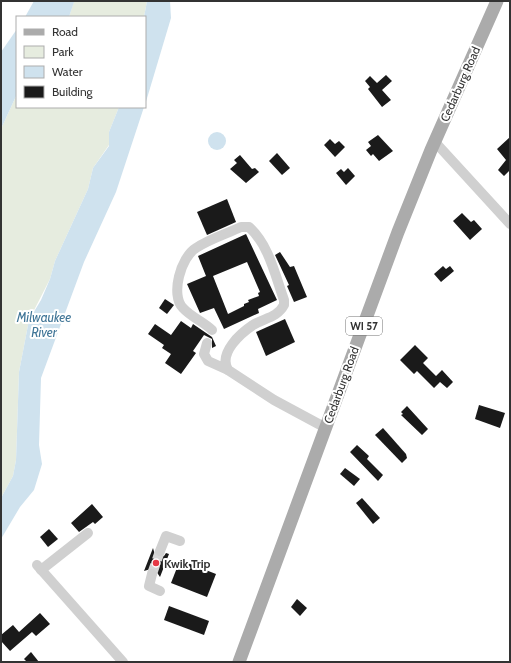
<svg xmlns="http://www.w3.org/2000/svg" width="511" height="663" font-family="Cabin,sans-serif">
<rect width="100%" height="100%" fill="#fff"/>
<g fill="#e6ecdf">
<polygon points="74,1 147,1 144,17 69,17"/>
<polygon points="17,94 17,107 119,107 109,132 109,145 93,168 88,189 55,261 50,279 29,320 19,372 16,460 13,476 1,498 1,129"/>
</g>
<g fill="#cfe2ee">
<polygon points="34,1 74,1 74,2 69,17 25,17"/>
<polygon points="147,1 170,1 171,18 145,105 144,17"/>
<polygon points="17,29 17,94 1,129 1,52"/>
<polygon points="119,107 144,107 116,192 84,262 41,378 39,445 42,464 34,490 20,507 1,539 1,498 13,476 16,460 19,372 29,320 41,300 50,279 55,261 88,189 93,168 109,146 109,132"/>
<circle cx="217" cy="141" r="9"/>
</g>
<g fill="#1a1a1a" fill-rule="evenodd">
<polygon points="386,75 392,81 382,90 391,100 382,107 368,89 370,87 365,81 370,76 377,83"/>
<polygon points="378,135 393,151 379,161 373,154 371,156 366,150 371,146 368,142"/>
<polygon points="510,137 510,170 504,176 498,170 506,160 497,149"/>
<polygon points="330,139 335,144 339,141 345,147 335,157 324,145"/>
<polygon points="277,153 290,168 282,175 269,161"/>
<polygon points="240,155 252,169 255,168 259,172 246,183 230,169 237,163 234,160"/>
<polygon points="348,168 355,176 346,185 336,173 341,169 344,172"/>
<polygon points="227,199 236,222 207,235 197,212"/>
<polygon points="462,213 471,222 474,220 482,229 470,240 453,221"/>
<path d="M246,234L277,300L258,309L259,313L224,329L214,308L200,313L187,284L206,276L198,256ZM247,262L260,292L258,293L259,296L248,300L249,302L244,304V306L228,314L213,276Z"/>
<polygon points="280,252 290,267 294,266 307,297 294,302 287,286 289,285 275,255"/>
<polygon points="443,266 446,269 450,266 454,271 441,282 434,274"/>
<polygon points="165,299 174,305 167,314 159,308"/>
<polygon points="285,319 295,342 266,356 256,332"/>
<polygon points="181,321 191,328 193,324 212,337 216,346 212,348 212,339 204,335 193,351 196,353 181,374 165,363 171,354 162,348 164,345 148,334 155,324 171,335"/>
<polygon points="415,345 428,358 423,363 436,376 442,370 453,382 447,388 440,382 434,388 417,371 414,374 400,360"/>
<polygon points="479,405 505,413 500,428 475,419"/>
<polygon points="407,406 428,429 422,435 401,415 403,414 401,412"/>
<polygon points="383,428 406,454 407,458 402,463 375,435"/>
<polygon points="357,445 369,456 367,459 383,475 378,481 350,452"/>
<polygon points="345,468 360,479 354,486 340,474"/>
<polygon points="362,498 380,518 373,524 356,503"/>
<polygon points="92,504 103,517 95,524 93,522 79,532 71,523"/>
<polygon points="49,529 58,539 48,547 40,537"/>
<polygon points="153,548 155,555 158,557 164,556 166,553 169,554 160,577 154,568 144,571"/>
<polygon points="180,560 216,574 207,597 171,583"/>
<polygon points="297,599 307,608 300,616 291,607"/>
<polygon points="169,606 209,621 204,635 164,620"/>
<polygon points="40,613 50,624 36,636 32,632 10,651 1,641 1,635 13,625 19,632"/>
<polygon points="31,652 39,662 27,662 24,659"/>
</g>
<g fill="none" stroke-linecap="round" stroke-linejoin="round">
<polyline stroke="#d6d6d6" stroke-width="10" stroke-dasharray="10 5" stroke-linecap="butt" points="152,574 160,551"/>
<g stroke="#d0d0d0" stroke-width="10">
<polyline points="435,142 510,224"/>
<path d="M207,343L204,354L208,361L228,370C218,353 241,333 253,325C264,318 277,318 284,305V300C275,275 269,245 249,227H241C226,234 209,239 196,248C181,257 170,295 183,308C191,317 204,322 212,330"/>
<polyline points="228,370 274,400 326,428"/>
<polyline points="160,551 166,536 180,541"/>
<polyline points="37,565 123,662"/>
<polyline points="41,570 88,533"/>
<polyline points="152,574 149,586 160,591"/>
</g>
<polyline stroke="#ababab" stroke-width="13" points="239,662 398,232 431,150 497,1"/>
</g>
<circle fill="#e63946" stroke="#fff" stroke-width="1.5" cx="156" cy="563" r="4"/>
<g text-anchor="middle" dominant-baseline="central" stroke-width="4" stroke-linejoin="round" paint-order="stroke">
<rect fill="#fff" stroke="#707070" stroke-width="1" x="346" y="317" width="36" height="18" rx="3"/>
<g font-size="11" font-weight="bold" fill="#333">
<text x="364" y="326">WI 57</text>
</g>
<g font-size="12" fill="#333" stroke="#fff">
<text transform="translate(460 84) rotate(-66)">Cedarburg Road</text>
<text transform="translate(341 385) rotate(-70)">Cedarburg Road</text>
</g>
<g font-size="12" font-weight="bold" fill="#333" stroke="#fff" text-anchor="start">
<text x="164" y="563">Kwik Trip</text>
</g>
<g font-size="13" font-style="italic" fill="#3f7597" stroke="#fff">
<text x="44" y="317">Milwaukee<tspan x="44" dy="15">River</tspan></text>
</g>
</g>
<rect width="511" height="663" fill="none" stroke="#333333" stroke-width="4"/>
<rect x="16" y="16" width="130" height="92" fill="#ffffff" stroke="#adadad"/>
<rect x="24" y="29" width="20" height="6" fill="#ababab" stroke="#adadad"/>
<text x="52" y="36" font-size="12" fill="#333333">Road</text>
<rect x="24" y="46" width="20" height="12" fill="#e6ecdf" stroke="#adadad"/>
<text x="52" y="56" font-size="12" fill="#333333">Park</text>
<rect x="24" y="66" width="20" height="12" fill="#cfe2ee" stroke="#adadad"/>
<text x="52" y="76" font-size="12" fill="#333333">Water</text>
<rect x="24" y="86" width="20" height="12" fill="#1a1a1a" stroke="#adadad"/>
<text x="52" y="96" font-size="12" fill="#333333">Building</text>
</svg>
